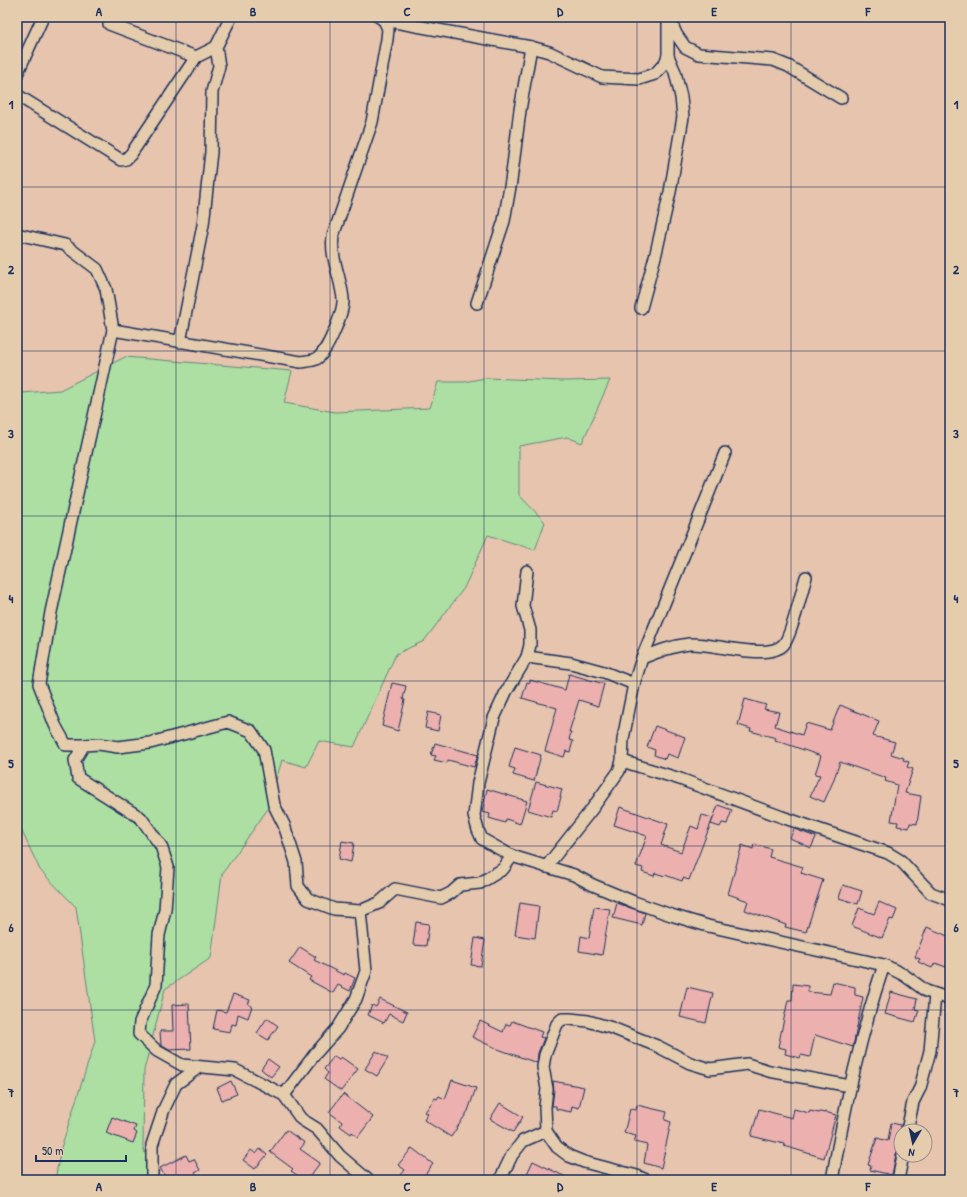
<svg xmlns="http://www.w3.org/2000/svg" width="967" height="1197" font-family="'Patrick Hand',sans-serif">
<rect width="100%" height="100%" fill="#e6c4ad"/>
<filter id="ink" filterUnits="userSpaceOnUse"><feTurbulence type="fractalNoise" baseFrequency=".025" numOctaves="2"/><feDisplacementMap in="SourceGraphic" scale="8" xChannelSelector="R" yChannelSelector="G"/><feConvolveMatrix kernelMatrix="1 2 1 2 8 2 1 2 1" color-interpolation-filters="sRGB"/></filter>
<g filter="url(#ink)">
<polygon fill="#acdfa1" stroke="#648780" points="125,357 292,371 284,403 335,412 430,408 438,382 464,382 485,378 564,381 610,380 582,443 567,437 519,446 519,495 545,522 535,550 488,535 464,588 424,641 396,654 354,747 319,741 306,767 282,760 267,810 222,874 211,958 165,989 144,1070 143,1148 155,1180 55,1180 61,1148 95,1041 76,907 40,870 17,821 17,400 22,393 60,390"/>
<g fill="#ecb0ae" stroke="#1b2f5e">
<polygon points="569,674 604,684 598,706 579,700 569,732 571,732 569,740 573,741 570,752 566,751 564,757 545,751 557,708 522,698 527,682 530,683 530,680 565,690"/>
<polygon points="392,683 406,686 403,699 405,700 398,731 382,726"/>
<polygon points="745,699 766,705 764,709 779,712 775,726 802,735 806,723 830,730 840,705 879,721 873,736 895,742 891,754 904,758 903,760 909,762 907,767 913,769 905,793 921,796 917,824 910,823 909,828 897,826 898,822 891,821 897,785 885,781 886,778 840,762 832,784 824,802 810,796 820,775 815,774 821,756 775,740 776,738 750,731 751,729 738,725"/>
<polygon points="428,712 441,715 438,731 425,728"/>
<polygon points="655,726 685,737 678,758 667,754 665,759 654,755 655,750 647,747"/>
<polygon points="435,743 478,755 474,767 448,760 447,763 434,760 436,756 431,755"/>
<polygon points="515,747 541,755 534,781 513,775 515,769 509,767"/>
<polygon points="536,782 562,789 560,797 561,797 557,811 553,810 551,817 528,810"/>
<polygon points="487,789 527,801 520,824 506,819 505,823 489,818 490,814 482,812"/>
<polygon points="718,805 732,810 727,824 722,823 720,827 711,824"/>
<polygon points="620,807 668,824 661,845 681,852 691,826 698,829 702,815 713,818 689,880 683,878 682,881 665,875 665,876 655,873 654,876 642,872 643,868 636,866 647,836 614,825"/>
<polygon points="794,829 816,837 811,848 790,838"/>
<polygon points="342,841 354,843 351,862 339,859"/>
<polygon points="754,844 771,849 769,857 803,867 801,873 823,880 806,932 785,927 786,925 745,910 748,901 728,894 742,845 753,849"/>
<polygon points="843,885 862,891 858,904 839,898"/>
<polygon points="879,902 897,910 893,920 890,919 882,938 852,926 859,908 874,914"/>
<polygon points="520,903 539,906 535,938 515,935"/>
<polygon points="617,903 645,913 642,925 613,918"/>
<polygon points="594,907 610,909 602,955 579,951 581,936 589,938"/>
<polygon points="416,922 429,924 426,946 413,945"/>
<polygon points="927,927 950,937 950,958 946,967 935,963 932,968 918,962 920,959 915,957"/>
<polygon points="475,938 485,940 481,966 471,965"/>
<polygon points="300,947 316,957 314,960 344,975 345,973 355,978 350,991 338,985 333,993 309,980 311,977 289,963"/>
<polygon points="833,982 855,987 855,995 863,997 853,1047 815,1035 810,1057 801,1055 800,1058 785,1054 786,1049 778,1047 788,1000 792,1000 793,984 808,986 808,992 830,994"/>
<polygon points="687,987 713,993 706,1023 680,1017"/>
<polygon points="891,992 917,999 915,1009 919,1010 915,1022 885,1014"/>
<polygon points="233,994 250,1000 248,1004 252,1006 248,1018 238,1014 236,1025 232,1024 230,1032 213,1029 217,1010 226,1012"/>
<polygon points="380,999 407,1012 403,1021 389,1014 384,1023 368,1015 372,1005 376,1007"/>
<polygon points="189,1004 191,1049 169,1050 161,1045 160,1031 173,1031 172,1005"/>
<polygon points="267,1018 278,1026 268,1040 257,1033"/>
<polygon points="480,1021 503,1032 506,1024 510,1025 512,1021 542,1032 540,1037 544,1038 538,1053 537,1063 495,1048 472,1037"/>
<polygon points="376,1051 388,1058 377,1076 365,1069"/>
<polygon points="334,1056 339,1059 341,1057 358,1069 341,1091 324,1079 328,1073 324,1069"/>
<polygon points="268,1059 279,1067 271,1077 261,1069"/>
<polygon points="452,1080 476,1088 468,1111 451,1137 424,1120 428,1114 425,1112 435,1098 437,1099 439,1096 445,1099"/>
<polygon points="231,1081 237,1094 222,1100 217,1088"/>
<polygon points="553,1081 584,1087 579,1108 572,1106 571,1112 556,1109 556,1106 552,1106 554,1090"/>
<polygon points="343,1094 373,1117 358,1137 352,1132 351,1134 340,1126 342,1122 329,1112"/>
<polygon points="500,1103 523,1117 513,1132 490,1119"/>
<polygon points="637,1105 667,1112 665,1120 671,1122 661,1168 644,1163 647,1145 634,1142 636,1136 624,1133 630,1109 636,1110"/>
<polygon points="759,1109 792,1118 794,1109 809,1113 810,1111 819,1113 820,1112 825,1113 825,1112 836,1115 824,1158 784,1146 784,1144 751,1136"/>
<polygon points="112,1117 136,1126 134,1131 137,1133 133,1143 106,1133"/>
<polygon points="891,1123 901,1125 898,1143 901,1144 896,1154 892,1175 870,1170 871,1166 868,1165 877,1138 888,1141"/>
<polygon points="286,1130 305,1143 300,1149 320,1163 307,1180 304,1180 291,1171 293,1169 270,1152"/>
<polygon points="412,1148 433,1164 421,1180 397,1180 405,1170 398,1165"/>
<polygon points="260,1149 267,1155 255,1169 243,1160 251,1150 256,1154"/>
<polygon points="186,1155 189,1161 194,1159 200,1170 195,1173 199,1180 167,1180 160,1168"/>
<polygon points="533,1161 572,1180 524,1180"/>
</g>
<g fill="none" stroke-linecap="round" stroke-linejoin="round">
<g stroke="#1b2f5e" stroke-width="14">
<g id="minor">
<polyline points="379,17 384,20 531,47 549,52 602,77 639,79 655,74 665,63 668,56 668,17"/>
<polyline points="670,19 676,34 685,47 699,54 773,60 788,66 841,98"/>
<polyline points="109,24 196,57"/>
<polyline points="17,74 43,17"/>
<polyline points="17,95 121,160 126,159 131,154 196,57 216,47"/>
<polyline points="17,234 65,245 97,269 106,289 113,330 51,612 39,684 55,725 66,745 84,745"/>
<polyline points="477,303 504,221 511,181 520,110 531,47"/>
<polyline points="641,308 656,253 670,192 683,117 681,97 675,72 668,56"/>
<path d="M113,330L301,362C306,361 312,361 316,359C327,354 344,311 343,299C341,277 330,258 333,236L372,122L387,39L388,29L384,20"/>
<polyline points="180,342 203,225 211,152 212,92 219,66 216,47 231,17"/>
<polyline points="527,571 523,606 530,630 530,645 527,657 506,692 494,718 478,783 474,816 478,830 482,839 512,856 574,875 593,885 634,902 671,915 708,926 884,965 904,975 926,991 950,999"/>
<path d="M527,657L571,663L604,672L634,684L642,658C657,652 672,646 689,644C711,642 769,662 784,644C792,634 802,590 806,577"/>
<polyline points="642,658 725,453"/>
<polyline points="622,761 680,779 782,817 888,853 901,861 931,893 950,900"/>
<polyline points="546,867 592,809 619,771 622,761 623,739 634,684"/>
<polyline points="284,1095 315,1054 338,1028 356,999 366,971 360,911"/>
<polyline points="907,1131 913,1102 920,1088 930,1051 935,995"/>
<polyline points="152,1180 152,1145 164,1109 176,1084 199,1067"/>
<polyline points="368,1180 340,1156 317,1129 301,1119 284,1095 235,1070 182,1065 157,1051 139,1034 140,1022 156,985 159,935 165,910 168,867 161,846 141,818 78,778 75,760 84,745 99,744 118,747 150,743 228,722 251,731 264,750 274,805 284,825 296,862 298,886 308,899 334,909 360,911 379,903 395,889 441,898 451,893 460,885 480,883 503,869 512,856"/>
<polyline points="500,1180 512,1155 523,1141 546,1131"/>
<polyline points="646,1180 637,1176 584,1162 569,1156 557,1147 546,1131 545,1107 547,1089 543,1067 545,1055 557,1024 562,1019 570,1019 588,1021 612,1028 657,1046 690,1063 710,1069 747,1064 769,1071 850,1086"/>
<path d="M832,1180C845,1107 860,1035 884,965"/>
<polyline points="898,1180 903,1155"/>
</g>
</g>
<use href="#minor" stroke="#e4ccac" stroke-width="11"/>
</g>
</g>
<path fill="none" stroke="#1b2f5e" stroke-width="1" stroke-opacity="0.55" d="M176,17V1180M330,17V1180M484,17V1180M637,17V1180M791,17V1180M17,187H950M17,351H950M17,516H950M17,681H950M17,846H950M17,1010H950"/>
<rect width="967" height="1197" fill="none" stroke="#e4ccac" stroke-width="44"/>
<g transform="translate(913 1143) rotate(189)"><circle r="19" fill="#e4ccac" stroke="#948d8d"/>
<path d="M0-3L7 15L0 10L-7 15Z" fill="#1b2f5e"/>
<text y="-6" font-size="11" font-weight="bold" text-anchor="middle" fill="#1b2f5e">N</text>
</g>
<path d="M36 1155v6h90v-6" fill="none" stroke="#1b2f5e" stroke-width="2"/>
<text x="42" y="1155" font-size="12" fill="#1b2f5e" stroke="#e4ccac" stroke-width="3" paint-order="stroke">50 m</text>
<rect x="22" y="22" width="923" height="1153" fill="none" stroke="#1b2f5e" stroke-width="1.5"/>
<g font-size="13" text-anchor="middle" font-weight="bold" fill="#1b2f5e">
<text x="99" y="16">A</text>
<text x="253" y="16">B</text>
<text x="407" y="16">C</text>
<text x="560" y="16">D</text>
<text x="714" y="16">E</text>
<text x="868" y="16">F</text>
<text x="11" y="109">1</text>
<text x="956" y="109">1</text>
<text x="11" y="274">2</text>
<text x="956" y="274">2</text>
<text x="11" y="438">3</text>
<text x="956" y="438">3</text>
<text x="11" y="603">4</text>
<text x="956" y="603">4</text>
<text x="11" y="768">5</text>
<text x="956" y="768">5</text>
<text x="11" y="932">6</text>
<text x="956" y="932">6</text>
<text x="11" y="1097">7</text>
<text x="956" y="1097">7</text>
<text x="99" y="1191">A</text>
<text x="253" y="1191">B</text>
<text x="407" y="1191">C</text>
<text x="560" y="1191">D</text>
<text x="714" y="1191">E</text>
<text x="868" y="1191">F</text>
</g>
</svg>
